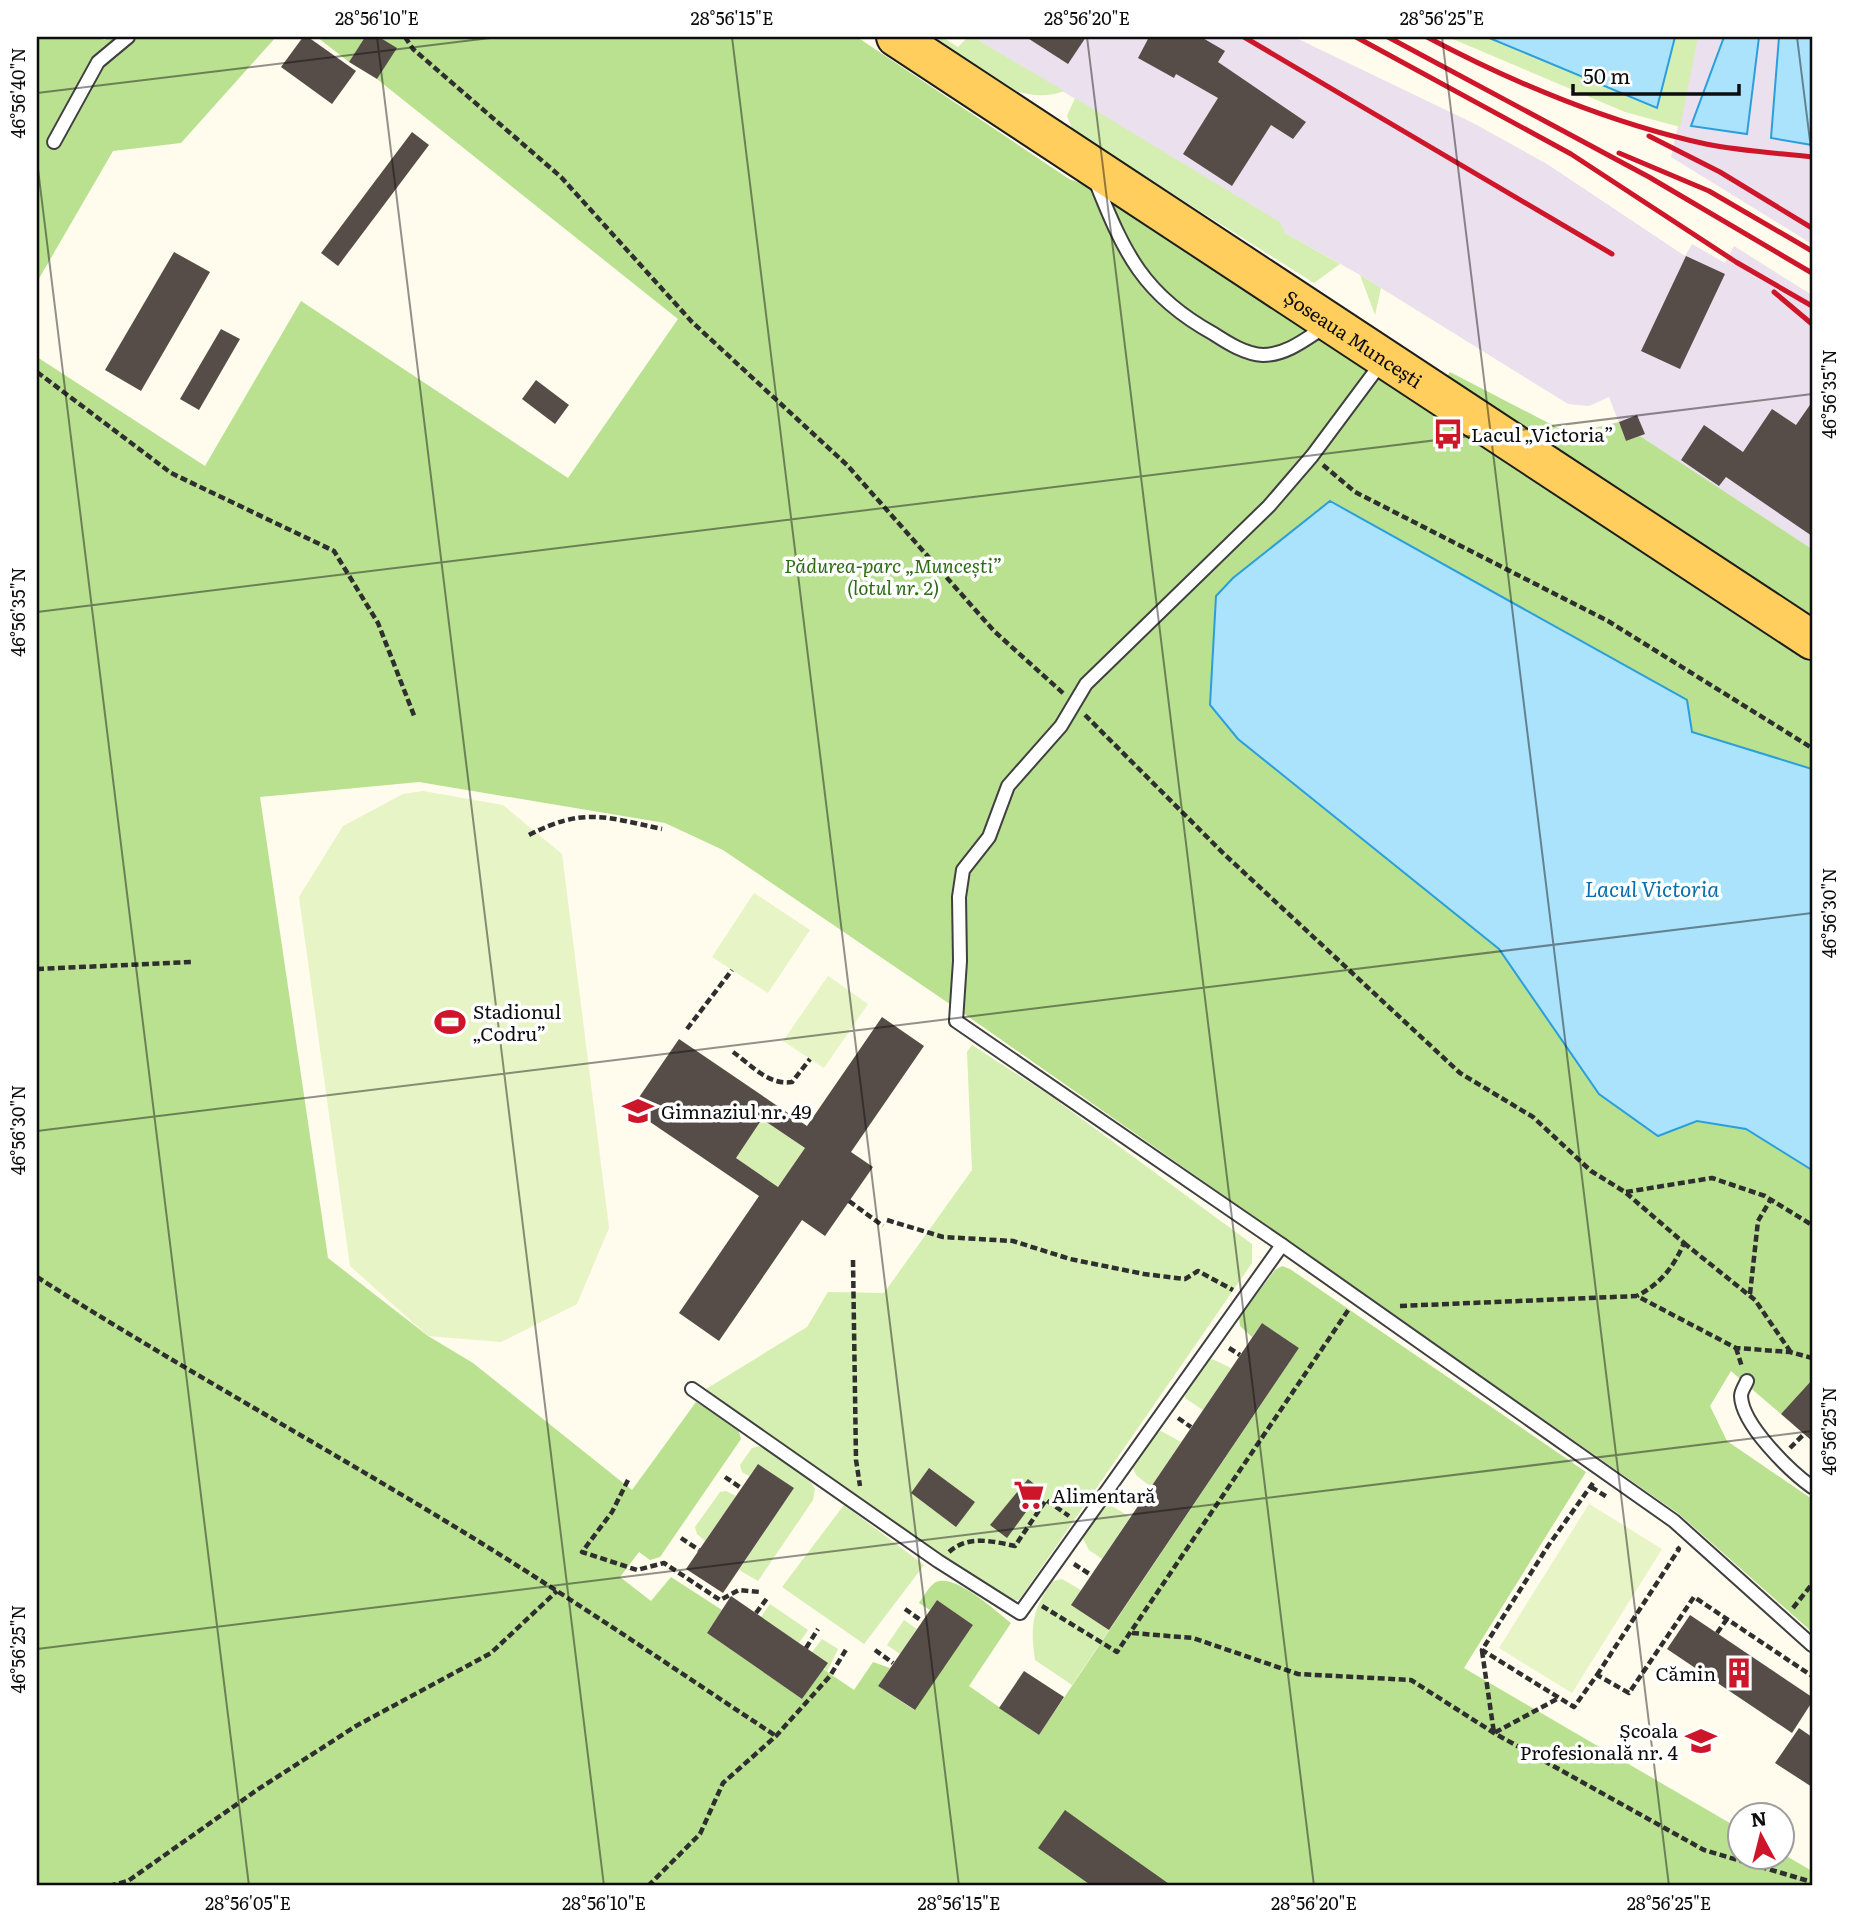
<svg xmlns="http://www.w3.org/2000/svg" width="1849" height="1923" font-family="Literata,serif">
<rect width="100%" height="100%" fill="#fffbed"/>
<g fill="#ebe0ed">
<polygon points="973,37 1294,37 1473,123 1547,164 1685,256 1692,244 1725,263 1734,246 1812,295 1812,549 1640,436 1626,441 1609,397 1589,406 1568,404 1360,275 1285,233 1279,222"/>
<polygon points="1698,37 1812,37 1812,244 1671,157"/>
</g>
<g fill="#d5eeb2">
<path d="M924,37H942L958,47L968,37H973L1064,91C1016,110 963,61 924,37Z"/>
<polygon points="1448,37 1698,37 1680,127 1625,112"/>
<polygon points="1075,98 1280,222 1285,233 1340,264 1314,283 1073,131 1067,116"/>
<polygon points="1360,275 1381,288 1375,315"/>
<polygon points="972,1045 1052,1097 1252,1244 1252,1263 1019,1600 1008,1600 913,1540 706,1389 807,1327 828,1292 884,1293 972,1170 967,1052"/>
<polygon points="762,1119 805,1148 778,1187 736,1158"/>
<path d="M1212,1359L1231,1368L1203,1410L1185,1398C1184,1385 1200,1364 1212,1359Z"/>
<polygon points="1161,1431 1181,1442 1151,1487 1136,1475 1133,1468 1154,1434"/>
<polygon points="760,1446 808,1478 815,1489 813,1500 758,1581 739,1570 794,1488 758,1464 749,1476 742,1472 740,1465 752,1448"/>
<polygon points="726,1491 736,1496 705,1541 697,1534 695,1527 720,1492"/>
<polygon points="844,1505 924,1565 864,1644 782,1587"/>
<polygon points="1107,1506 1112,1506 1130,1517 1102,1559 1089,1550 1082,1537 1100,1510"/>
<path d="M1062,1579L1081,1590L1109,1630L1072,1685L1035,1660C1030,1625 1032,1610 1053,1581Z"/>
<polygon points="770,1604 808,1630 799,1643 761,1617"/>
<polygon points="904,1620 917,1629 900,1654 887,1645"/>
<polygon points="822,1639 838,1649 827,1672 812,1652"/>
</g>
<g fill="#b9e190">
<polygon points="37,37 93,37 105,40 109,37 276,37 181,143 113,151 37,282"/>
<polygon points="317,37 365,37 349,62"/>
<path d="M379,37H857L1069,179L1117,196L1812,657V769L1692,732L1330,501L1233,578L1216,596L1238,739L1499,949L1599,1094L1658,1136L1697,1121L1746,1129L1812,1170V1383L1781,1414L1731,1371L1710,1406L1727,1441L1812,1499V1632L1679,1514L966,1015L723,850L665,823L419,782L260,797L328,1258L428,1336L473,1363L632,1490L696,1402L738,1429L741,1439L660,1557L650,1560L639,1552L620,1577L651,1601L671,1577L722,1610L707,1633L802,1699L823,1669L854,1690L873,1662L890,1668L878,1686L914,1710L973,1625L937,1600L930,1610L919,1603C924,1596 929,1586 936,1582C955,1573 996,1611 1011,1623L969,1686L1039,1735L1299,1348L1262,1323L1252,1337L1240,1326L1239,1317L1275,1270L1282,1266L1290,1269L1586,1472L1464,1668L1740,1829L1741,1856H1783V1854L1812,1871V1886H37V357L205,466L301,301L568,478L678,319L377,79L396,48Z"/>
<polygon points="1450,372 1560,429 1591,429 1619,422 1626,441 1640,436 1812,549 1812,617 1444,382"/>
</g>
<g fill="#e7f4c5">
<polygon points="423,791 503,805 562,854 609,1228 577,1304 501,1342 428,1336 350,1266 299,897 343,826 403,794"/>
<polygon points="754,893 810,930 768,993 712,957"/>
<polygon points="828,976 868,1004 824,1068 783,1041"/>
<polygon points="1589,1504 1662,1549 1572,1693 1499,1648"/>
</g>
<g fill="#abe3fd" stroke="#2a9fdc" stroke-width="2">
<polygon points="1487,37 1675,37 1657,108"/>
<polygon points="1724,37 1759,37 1747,134 1691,126"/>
<polygon points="1779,37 1812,37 1812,145 1771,138"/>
<polygon points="1330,501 1687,700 1692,732 1812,769 1812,1170 1746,1129 1697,1121 1658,1136 1599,1094 1499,949 1238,739 1210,705 1216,596 1233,578"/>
</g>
<g fill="#574d48" fill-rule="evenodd">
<polygon points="303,37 308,37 356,71 332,104 281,67"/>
<polygon points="365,37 379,37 397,48 377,79 349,62"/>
<polygon points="1026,37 1086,37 1068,64"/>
<polygon points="1149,37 1201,37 1225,51 1218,62 1306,122 1293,139 1271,125 1232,186 1183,154 1218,98 1176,74 1174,78 1138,58"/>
<polygon points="412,132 429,145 338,266 321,253"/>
<polygon points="174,252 210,272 141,391 105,370"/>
<polygon points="1686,256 1725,274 1680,369 1641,351"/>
<polygon points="221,329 240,339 199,410 180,399"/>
<polygon points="536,380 569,405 555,424 522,399"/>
<polygon points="1812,402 1812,536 1726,477 1719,486 1681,460 1704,425 1743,452 1772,409 1796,425"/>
<polygon points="1637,415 1645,434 1626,441 1619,422"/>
<path d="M882,1017L924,1046L851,1152L873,1167L825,1236L802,1220L719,1341L679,1313L759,1196L631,1109L679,1039L807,1126ZM762,1119L805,1148L778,1187L736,1158Z"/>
<polygon points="1262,1323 1299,1348 1109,1630 1071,1605"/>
<polygon points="1812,1380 1812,1441 1781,1414"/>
<polygon points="758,1464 794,1488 723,1593 686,1569"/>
<polygon points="929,1468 975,1502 956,1527 911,1493"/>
<polygon points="1028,1479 1042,1490 1007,1538 990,1525"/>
<polygon points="731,1596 828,1663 802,1699 707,1633"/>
<polygon points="937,1600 973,1625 915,1710 878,1686"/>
<polygon points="1690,1615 1812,1697 1812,1702 1792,1733 1667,1649"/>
<polygon points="1024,1671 1064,1697 1039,1735 999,1708"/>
<polygon points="1799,1728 1812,1737 1812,1787 1775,1763"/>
<polygon points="1065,1810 1090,1828 1172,1886 1092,1886 1038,1848"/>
</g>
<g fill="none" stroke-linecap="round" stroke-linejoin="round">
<g stroke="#404040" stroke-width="16">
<g id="service">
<polyline points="54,142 98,62 128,37"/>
<path d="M1095,180C1124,253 1143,295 1214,334C1228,343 1245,354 1263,355C1287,355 1307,338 1326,326"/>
<polyline points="1382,362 1312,456 1269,506 1086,684 1061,726 1008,786 989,837 963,870 959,897 960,961 956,1021 1282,1245 1674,1521 1812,1645"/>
<path d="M1747,1381C1745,1386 1741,1391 1741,1396C1742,1425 1790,1471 1812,1487"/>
<polyline points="692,1389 938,1561 1020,1613 1282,1245"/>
</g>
</g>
<g stroke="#1e1e1e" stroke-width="42">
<g id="primary">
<path id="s1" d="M896,37L1812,640"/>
</g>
</g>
<g stroke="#2f2f2f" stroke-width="4.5" stroke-dasharray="7 3.5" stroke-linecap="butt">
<polyline points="405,37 413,49 561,177 692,322 847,465 994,631 1064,694"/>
<polyline points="37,372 171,473 334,551 378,623 415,718"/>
<polyline points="1323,465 1355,492 1608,621 1812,748"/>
<path d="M1085,715L1224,854L1460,1073L1533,1117L1591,1171L1625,1192L1684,1243C1673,1268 1661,1283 1637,1296"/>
<path d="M529,835C583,807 606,817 662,829"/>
<polyline points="37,969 192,962"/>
<polyline points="687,1029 732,970"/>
<path d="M733,1052C750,1064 769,1086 792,1082L810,1059"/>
<polyline points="1626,1192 1712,1178 1765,1196 1812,1225"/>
<polyline points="849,1201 883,1226"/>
<polyline points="887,1220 943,1237 1013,1241 1070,1259 1144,1274 1185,1279 1198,1271 1233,1290"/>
<polyline points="1684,1243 1755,1300 1790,1351"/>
<polyline points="853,1260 856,1460 860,1486"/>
<path d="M37,1277C177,1366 323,1446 465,1533C571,1598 673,1668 776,1736"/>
<polyline points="1750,1294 1758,1221 1771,1199"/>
<polyline points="1400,1306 1637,1296 1736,1348 1790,1352 1812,1358"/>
<polyline points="1229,1348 1240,1355"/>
<polyline points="1736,1348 1742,1367"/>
<polyline points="1178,1418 1191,1427"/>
<polyline points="1790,1448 1804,1434"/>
<polyline points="725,1477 741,1488"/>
<polyline points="628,1480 612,1512 582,1552 637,1570 664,1563 720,1600 739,1590 760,1592"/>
<polyline points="1593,1483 1548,1546 1482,1650 1574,1707 1597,1675 1629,1693 1694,1597 1812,1676"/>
<polyline points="1591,1487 1607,1497"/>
<polyline points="1123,1492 1140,1504"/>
<polyline points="681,1538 699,1550"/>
<path d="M949,1552C968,1535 992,1541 1015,1546L1046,1500L1069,1516"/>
<polyline points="1074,1564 1091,1575"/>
<polyline points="1042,1606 1117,1652 1349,1309"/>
<polyline points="1793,1608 1812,1584"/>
<polyline points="905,1609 922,1621"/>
<polyline points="756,1613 768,1597"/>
<polyline points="1132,1633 1193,1638 1298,1674 1411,1680 1494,1733 1704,1850 1812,1882"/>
<polyline points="1717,1633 1727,1619"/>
<polyline points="806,1648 818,1629"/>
<polyline points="875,1650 893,1663"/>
<polyline points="1482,1651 1494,1733 1557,1699"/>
<polyline points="1597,1675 1679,1549 1677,1547"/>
<polyline points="109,1886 128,1881 257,1790 356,1726 491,1653 557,1591"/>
<polyline points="648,1886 700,1834 723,1783 776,1736 830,1676 847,1648"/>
</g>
<use href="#service" stroke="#fff" stroke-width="12"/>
<use href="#primary" stroke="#ffce5d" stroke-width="38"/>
<g stroke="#cd1629" stroke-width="5">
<polyline points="1244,37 1612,254"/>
<polyline points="1356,37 1571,154 1736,262 1812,306"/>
<polyline points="1388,37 1649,177 1812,273"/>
<path d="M1427,37C1511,82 1613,124 1706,144C1741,151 1777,153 1812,157"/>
<polyline points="1649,136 1720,172 1812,228"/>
<polyline points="1619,153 1709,191 1812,251"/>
<polyline points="1774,292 1812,324"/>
</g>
</g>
<path fill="none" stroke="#0d0d0d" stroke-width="2" stroke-opacity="0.45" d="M377,37L604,1886M732,37L959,1886M1087,37L1314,1886M1442,37L1669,1886M1797,37L1812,157M37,93L498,37M37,161L249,1886M37,612L1812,394M37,1131L1812,913M37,1649L1812,1431"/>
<defs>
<g id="bus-bare" transform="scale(2.415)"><path d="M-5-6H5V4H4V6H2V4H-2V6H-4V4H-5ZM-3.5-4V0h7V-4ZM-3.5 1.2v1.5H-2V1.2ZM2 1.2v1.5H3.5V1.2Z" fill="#cd1629" stroke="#fff" stroke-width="2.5" paint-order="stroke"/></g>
<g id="stadium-bare" transform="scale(2.415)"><path d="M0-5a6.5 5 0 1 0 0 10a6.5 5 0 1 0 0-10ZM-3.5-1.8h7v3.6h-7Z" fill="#cd1629" stroke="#fff" stroke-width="2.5" paint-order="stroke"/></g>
<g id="school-bare" transform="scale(2.415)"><path d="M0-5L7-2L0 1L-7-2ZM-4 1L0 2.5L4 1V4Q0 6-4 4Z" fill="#cd1629" stroke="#fff" stroke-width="2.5" paint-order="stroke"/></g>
<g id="supermarket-bare" transform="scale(2.415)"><path d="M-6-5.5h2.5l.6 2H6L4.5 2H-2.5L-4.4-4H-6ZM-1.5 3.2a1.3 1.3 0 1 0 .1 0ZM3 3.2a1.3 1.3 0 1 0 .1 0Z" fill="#cd1629" stroke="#fff" stroke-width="2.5" paint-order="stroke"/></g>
<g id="building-bare" transform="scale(2.415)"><path d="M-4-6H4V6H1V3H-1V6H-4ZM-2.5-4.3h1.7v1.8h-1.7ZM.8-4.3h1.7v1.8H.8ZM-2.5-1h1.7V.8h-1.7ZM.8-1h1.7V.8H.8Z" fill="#cd1629" stroke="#fff" stroke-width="2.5" paint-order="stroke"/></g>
<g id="university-bare" transform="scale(2.415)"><path d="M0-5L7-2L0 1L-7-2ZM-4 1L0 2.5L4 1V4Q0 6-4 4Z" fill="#cd1629" stroke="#fff" stroke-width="2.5" paint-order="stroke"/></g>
</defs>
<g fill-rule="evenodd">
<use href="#bus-bare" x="1448" y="434"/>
<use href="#stadium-bare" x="450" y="1022"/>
<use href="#school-bare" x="638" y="1111"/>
<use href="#supermarket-bare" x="1029" y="1495"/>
<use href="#building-bare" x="1739" y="1673"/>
<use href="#university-bare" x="1701" y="1741"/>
</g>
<g text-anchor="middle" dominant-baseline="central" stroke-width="7" stroke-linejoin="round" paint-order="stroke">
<g font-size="19" fill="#0d0d0d" stroke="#fff">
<text stroke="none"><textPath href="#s1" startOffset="548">Șoseaua Muncești</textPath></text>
</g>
<g font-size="19" fill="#0d0d0d" stroke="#fff" text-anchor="start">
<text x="1471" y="434">Lacul „Victoria”</text>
<text x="473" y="1011">Stadionul<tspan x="473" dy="22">„Codru”</tspan></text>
<text x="661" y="1111">Gimnaziul nr. 49</text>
<text x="1052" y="1495">Alimentară</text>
<text x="1716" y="1673" text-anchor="end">Cămin</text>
<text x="1678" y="1730" text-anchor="end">Școala<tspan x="1678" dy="22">Profesională nr. 4</tspan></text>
</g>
<g font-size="19" font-style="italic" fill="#2d6c16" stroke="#fff">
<text x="893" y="565">Pădurea-parc „Muncești”<tspan x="893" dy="22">(lotul nr. 2)</tspan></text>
</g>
<g font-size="21" font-style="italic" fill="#086ead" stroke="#fff">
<text x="1652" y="887">Lacul Victoria</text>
</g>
</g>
<rect width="1849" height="1923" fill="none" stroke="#ffffff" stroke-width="77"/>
<g transform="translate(1761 1836) rotate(353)"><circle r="33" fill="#ffffff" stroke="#9e9e9e" stroke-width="2"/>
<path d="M0-5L12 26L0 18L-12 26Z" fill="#cd1629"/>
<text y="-10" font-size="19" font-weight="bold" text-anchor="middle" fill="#0d0d0d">N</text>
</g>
<path d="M1573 84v10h166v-10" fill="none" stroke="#0d0d0d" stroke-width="3.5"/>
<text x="1583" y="84" font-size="21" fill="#0d0d0d" stroke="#ffffff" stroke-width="5" paint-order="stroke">50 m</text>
<rect x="38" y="38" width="1773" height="1846" fill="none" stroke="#0d0d0d" stroke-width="2.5"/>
<g font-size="18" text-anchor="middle" fill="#0d0d0d">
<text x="377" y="25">28°56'10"E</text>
<text x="732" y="25">28°56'15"E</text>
<text x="1087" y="25">28°56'20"E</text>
<text x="1442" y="25">28°56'25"E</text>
<text transform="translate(19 93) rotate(-90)" y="6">46°56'40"N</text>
<text transform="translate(1830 394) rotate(-90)" y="6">46°56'35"N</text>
<text transform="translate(19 612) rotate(-90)" y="6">46°56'35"N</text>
<text transform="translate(1830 913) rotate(-90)" y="6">46°56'30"N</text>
<text transform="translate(19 1130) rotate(-90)" y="6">46°56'30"N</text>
<text transform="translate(1830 1431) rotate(-90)" y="6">46°56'25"N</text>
<text transform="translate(19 1649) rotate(-90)" y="6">46°56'25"N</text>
<text x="248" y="1910">28°56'05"E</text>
<text x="604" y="1910">28°56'10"E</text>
<text x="959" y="1910">28°56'15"E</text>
<text x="1314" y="1910">28°56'20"E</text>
<text x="1669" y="1910">28°56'25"E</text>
</g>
</svg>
